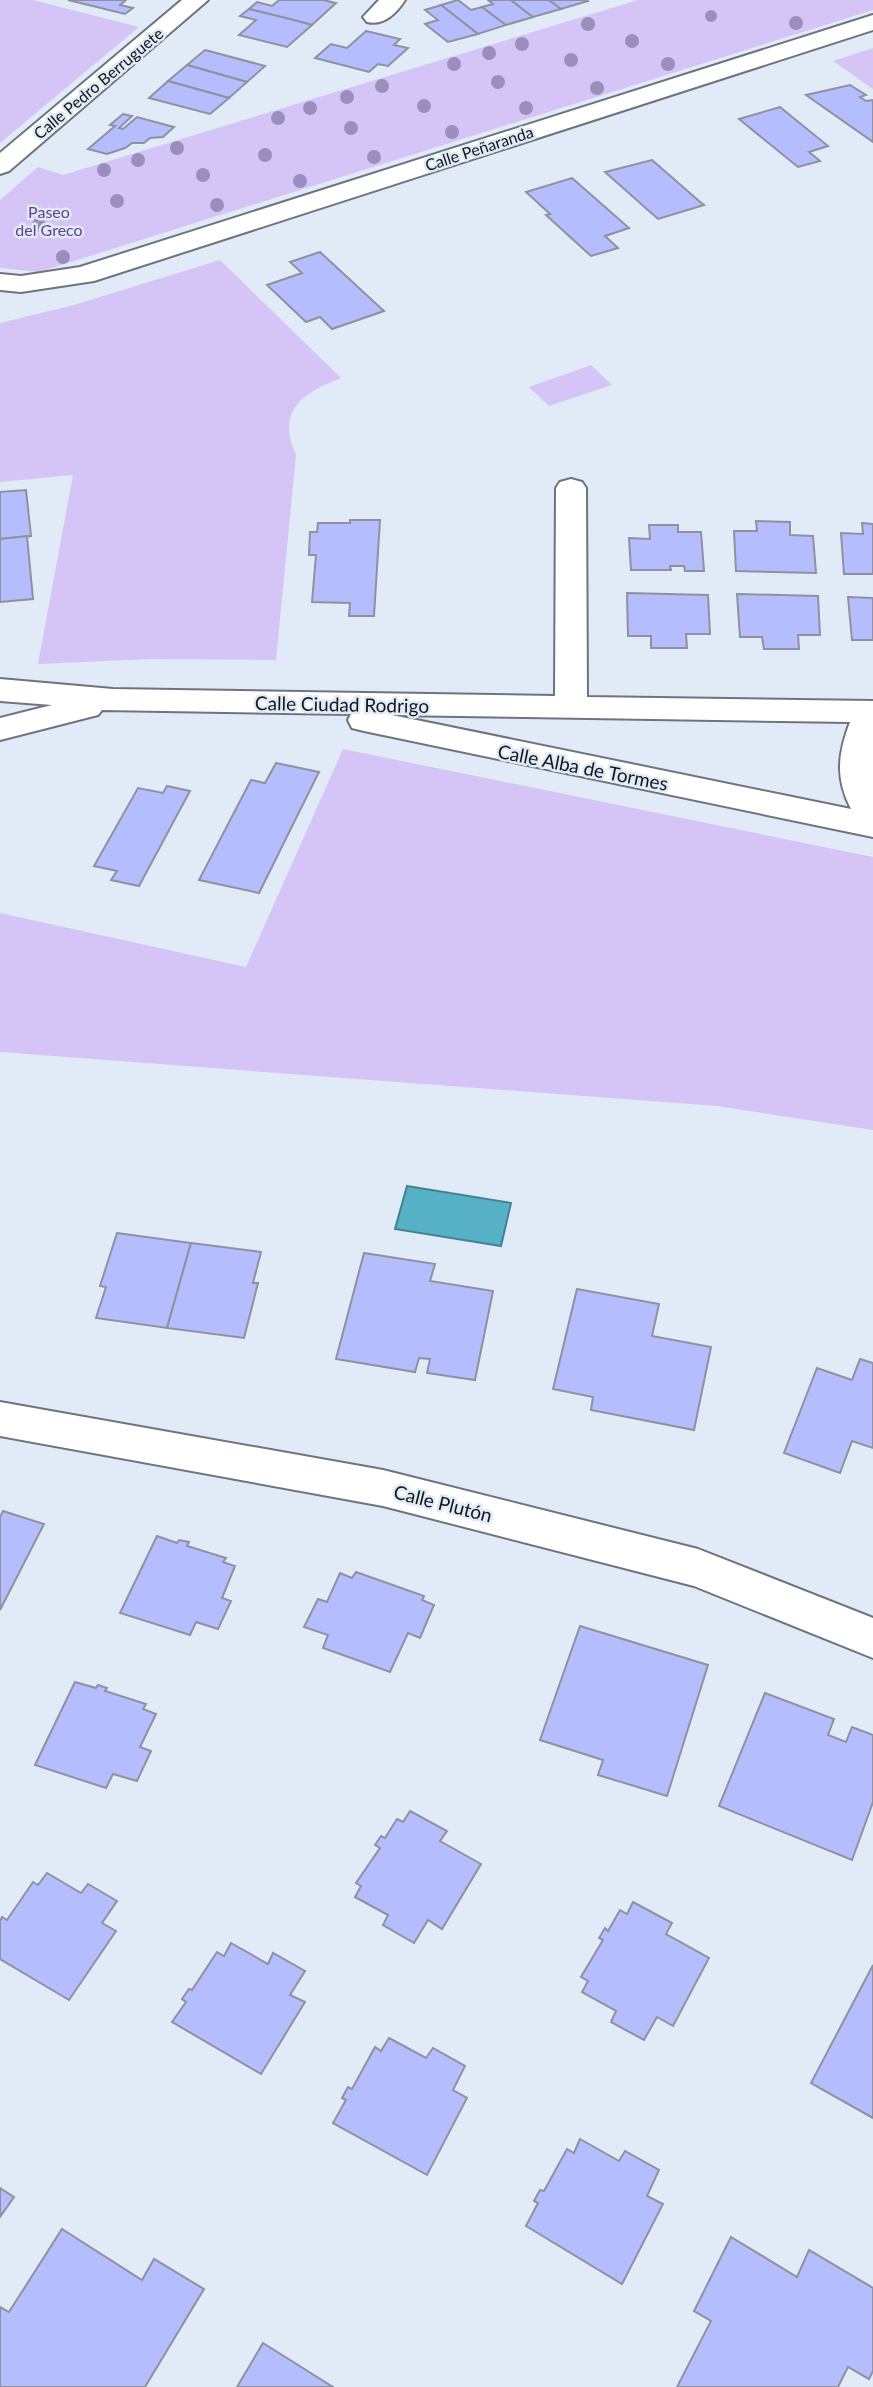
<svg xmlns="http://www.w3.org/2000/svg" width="873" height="2387" font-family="Lato,sans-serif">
<rect width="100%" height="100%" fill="#e1eaf7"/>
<g fill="#d4c5f6">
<polygon points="0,0 33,0 139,27 0,143"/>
<polygon points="638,0 873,0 873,10 39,272 0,268 0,200 38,167 63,175"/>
<polygon points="873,48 873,89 833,61"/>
<path d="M220,260L341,378C302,393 276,411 296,455L276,660L151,659L38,664L73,475L0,482V323L74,305Z"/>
<polygon points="591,365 612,385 549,406 529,387"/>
<polygon points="343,749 873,857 873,1130 717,1106 0,1052 0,913 246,967"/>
</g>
<polygon fill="#57b1c6" stroke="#438393" stroke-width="2" points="407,1186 511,1203 501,1246 395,1229"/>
<g fill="#b4bdfe" stroke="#8f919f" stroke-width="2">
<polygon points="68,0 126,0 120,5 133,8 125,14"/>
<polygon points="279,0 323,0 336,3 312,25 249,9 257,2 272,6"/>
<polygon points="458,0 471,10 482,7 506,25 478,34 441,5"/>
<polygon points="488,0 511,0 533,17 506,25 482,7 493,4"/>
<polygon points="511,0 549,0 561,9 533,17"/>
<polygon points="549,0 587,0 588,1 561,9"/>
<polygon points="441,5 478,34 448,42 425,24 438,20 425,10"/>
<polygon points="249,9 290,19 312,25 287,47 239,35 256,20 240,16"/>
<polygon points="366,31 400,39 394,45 408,48 388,66 378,64 369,72 315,58 331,44 347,48"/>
<polygon points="205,50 265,66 247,82 187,65"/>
<polygon points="187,65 247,82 229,98 168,81"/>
<polygon points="168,81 229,98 210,114 149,98"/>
<polygon points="850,85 866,95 860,97 866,101 873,100 873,142 806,95"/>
<polygon points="780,107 828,146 809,152 820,161 798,167 739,119"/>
<polygon points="123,114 132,116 119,128 123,129 137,117 174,127 163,137 150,138 144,143 132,143 125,148 107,154 88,149 115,126 110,125"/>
<polygon points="652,160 699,201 704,205 658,219 605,172"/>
<polygon points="572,178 629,228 605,236 618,248 591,256 546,215 550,214 526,192"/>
<polygon points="320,252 384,311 332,329 320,317 306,322 267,285 302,273 290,262"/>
<polygon points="26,490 31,536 0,539 0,492"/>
<polygon points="350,520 380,520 374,616 349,616 350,603 312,602 316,555 309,555 310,532 317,532 318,523 350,523"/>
<polygon points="756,521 790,522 790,535 813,536 816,573 736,571 734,531 757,531"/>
<polygon points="862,523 873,524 873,574 844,574 841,533 863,534"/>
<polygon points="649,525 678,525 678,532 701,532 704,571 685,571 684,566 670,566 671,570 631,570 629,538 650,539"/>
<polygon points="27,536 33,599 0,602 0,539"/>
<polygon points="627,593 708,595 710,634 686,634 687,648 651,648 651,636 628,636"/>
<polygon points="737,594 818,596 820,635 798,635 799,649 764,649 762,637 740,637"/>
<polygon points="848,597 873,598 873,640 852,640"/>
<polygon points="276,763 319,772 259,893 199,880 251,780 265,783"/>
<polygon points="167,786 190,791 139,886 111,880 117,871 94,866 138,788 163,793"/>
<polygon points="117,1233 191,1243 167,1328 96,1318 106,1287 100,1286"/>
<polygon points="191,1243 261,1252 253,1283 258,1283 244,1338 167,1328"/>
<polygon points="364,1253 435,1264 430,1281 493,1291 475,1380 427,1373 430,1359 419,1358 415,1372 336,1359"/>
<polygon points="577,1289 659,1304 652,1336 711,1347 694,1430 591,1410 593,1397 553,1389"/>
<polygon points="860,1359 873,1363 873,1448 852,1441 840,1473 784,1453 817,1368 852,1380"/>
<polygon points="3,1511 44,1524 0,1610 0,1517"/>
<polygon points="157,1536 177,1543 179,1540 189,1542 187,1546 226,1558 223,1562 235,1566 222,1598 231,1601 218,1629 196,1622 190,1635 120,1613"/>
<polygon points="356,1572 424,1596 422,1600 434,1605 420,1638 408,1633 390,1672 323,1648 328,1635 304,1627 318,1599 327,1602 340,1573 352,1578"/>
<polygon points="580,1626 708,1665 667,1796 598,1775 603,1760 540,1740"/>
<polygon points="75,1682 96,1688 98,1685 107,1688 105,1691 146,1704 143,1709 156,1714 140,1747 151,1751 137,1781 113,1774 106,1788 35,1765"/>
<polygon points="765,1693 834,1719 828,1735 846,1742 852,1727 873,1735 873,1802 852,1860 719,1806"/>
<polygon points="410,1811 447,1831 440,1841 481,1864 442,1929 428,1920 414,1943 383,1925 388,1915 355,1897 361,1886 356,1883 380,1848 375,1845 381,1836 385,1838 397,1819 403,1822"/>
<polygon points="47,1873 81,1893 88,1884 117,1901 102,1923 116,1931 69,2000 0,1959 0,1921 2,1917 7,1920 33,1882 38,1885"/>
<polygon points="633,1902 672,1923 666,1934 709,1958 673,2026 657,2017 644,2040 611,2022 616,2011 582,1992 588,1981 581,1977 603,1940 599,1938 605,1928 608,1931 620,1910 627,1914"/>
<polygon points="231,1943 268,1964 273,1953 305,1971 290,1995 305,2002 261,2074 172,2022 186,2002 182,1999 189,1989 192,1990 217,1952 224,1956"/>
<polygon points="873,1965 873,2118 811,2083"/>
<polygon points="389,2038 426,2058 433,2048 465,2066 453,2090 467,2098 427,2175 333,2123 346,2100 342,2098 348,2087 352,2089 375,2047 381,2051"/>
<polygon points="580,2139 619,2161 625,2151 659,2170 647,2196 663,2204 622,2284 526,2226 538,2203 534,2201 540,2190 544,2191 567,2149 574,2153"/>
<polygon points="0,2188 14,2197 0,2217"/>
<polygon points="62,2229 142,2280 154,2259 204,2289 145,2387 0,2387 0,2307 9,2312"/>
<polygon points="731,2237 797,2277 809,2250 873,2288 873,2371 869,2379 848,2367 838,2387 677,2387 711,2321 694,2311"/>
<polygon points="263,2343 333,2387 237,2387"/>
</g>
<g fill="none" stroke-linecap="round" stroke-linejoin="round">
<g stroke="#6c7480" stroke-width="4">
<g id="minor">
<polygon points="182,0 208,0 9,171 0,174 0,153"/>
<path d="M379,0H405C396,14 383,26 367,22L363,17Z"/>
<polygon points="873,15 873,30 94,281 21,292 0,290 0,274 21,276 80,267"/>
<path d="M571,479L582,482L586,488L587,697L873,701V837L364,731L352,728L348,720L351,714L102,710L98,715L0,740V718L52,705L0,701V679L113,689L555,696L556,488L560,482ZM392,715L850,722C838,754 835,778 851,809Z"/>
<polygon points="0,1402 383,1470 698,1549 873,1618 873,1658 694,1586 383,1506 0,1436"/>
</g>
</g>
<use href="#minor" fill="#fff" fill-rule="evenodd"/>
</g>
<g fill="#9a8ebd">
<circle cx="711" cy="16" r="6"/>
<circle cx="796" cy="23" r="7"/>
<circle cx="588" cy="24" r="7"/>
<circle cx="632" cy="41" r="7"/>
<circle cx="522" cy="44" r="7"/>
<circle cx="489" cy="53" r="7"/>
<circle cx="571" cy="60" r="7"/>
<circle cx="454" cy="64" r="7"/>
<circle cx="668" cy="64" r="7"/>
<circle cx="498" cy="82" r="7"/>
<circle cx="382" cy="86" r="7"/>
<circle cx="597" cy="88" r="7"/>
<circle cx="347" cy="97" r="7"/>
<circle cx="424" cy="106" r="7"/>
<circle cx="310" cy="108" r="7"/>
<circle cx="526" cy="108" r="7"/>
<circle cx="278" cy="118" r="7"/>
<circle cx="351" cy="128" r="7"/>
<circle cx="452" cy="132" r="7"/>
<circle cx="177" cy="148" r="7"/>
<circle cx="265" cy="155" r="7"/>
<circle cx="374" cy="157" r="7"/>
<circle cx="138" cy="160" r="7"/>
<circle cx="104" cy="170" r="7"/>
<circle cx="203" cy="175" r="7"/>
<circle cx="300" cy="181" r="7"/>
<circle cx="117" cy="201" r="7"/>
<circle cx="217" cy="205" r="7"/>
<circle cx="39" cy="225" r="7"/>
<circle cx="63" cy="257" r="7"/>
</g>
<g text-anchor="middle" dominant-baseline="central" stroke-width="5" stroke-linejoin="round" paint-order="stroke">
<g font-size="16" fill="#14171b" stroke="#e1eaf7">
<text transform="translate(98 83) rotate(-40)">Calle Pedro Berruguete</text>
<text transform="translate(479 148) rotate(-18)">Calle Peñaranda</text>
</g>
<g font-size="16" fill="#5f428d" stroke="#e1eaf7">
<text x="49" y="211">Paseo<tspan x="49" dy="18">del Greco</tspan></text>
</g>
<g font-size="19" fill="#14171b" stroke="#e1eaf7">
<text transform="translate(342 704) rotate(1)">Calle Ciudad Rodrigo</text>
<text transform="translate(583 767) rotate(11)">Calle Alba de Tormes</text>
<text transform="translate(443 1503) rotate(14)">Calle Plutón</text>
</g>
</g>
</svg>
